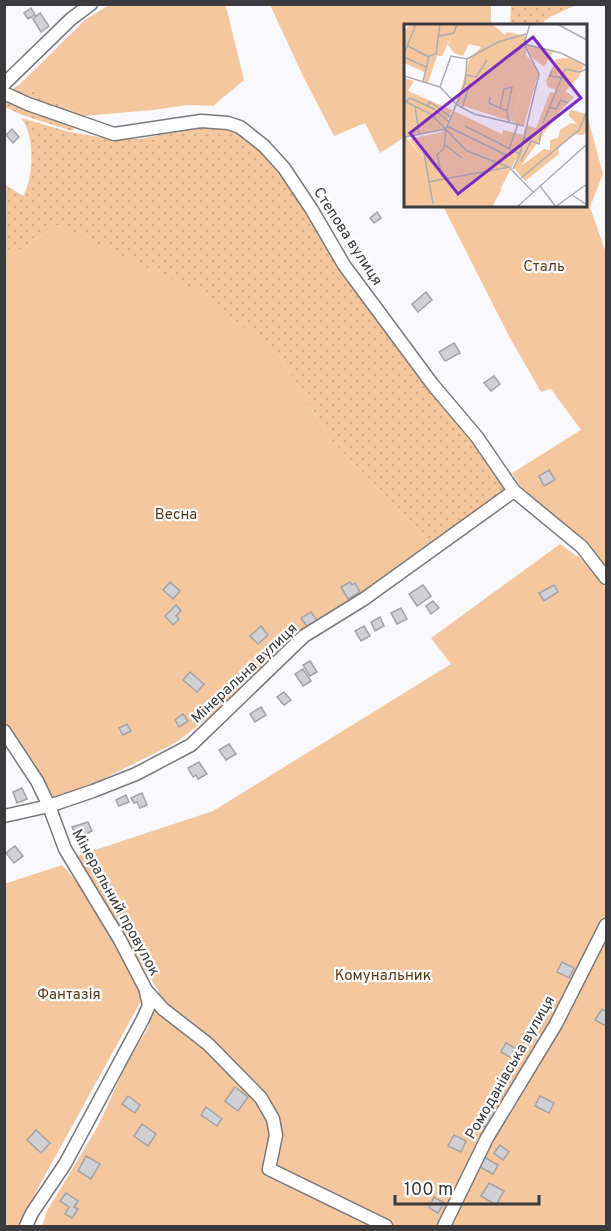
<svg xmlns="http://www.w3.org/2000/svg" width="611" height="1231" font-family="Overpass,sans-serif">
<defs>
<pattern id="grass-dots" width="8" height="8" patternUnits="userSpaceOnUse" patternTransform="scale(1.5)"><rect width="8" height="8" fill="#f5c79e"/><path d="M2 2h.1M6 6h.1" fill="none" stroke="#d3ac89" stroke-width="1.8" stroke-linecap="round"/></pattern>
</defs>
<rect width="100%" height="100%" fill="#f9f8fc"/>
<g fill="url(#grass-dots)">
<polygon points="511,5 511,4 576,5 548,18 540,25 510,26"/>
<polygon points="19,85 84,116 72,131 22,115 5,107 4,94"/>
<path d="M21,118L70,132L110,139H140L199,127L238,130L279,170L509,490L432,545L330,439L279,355L57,225L5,260L4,184L23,196C34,177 35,135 21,118Z"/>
</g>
<g fill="#f5c79e">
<polygon points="109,5 224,5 227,10 244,80 213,106 188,105 153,110 84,116 19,85 85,20"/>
<polygon points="270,5 491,5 491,25 406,26 405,137 380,153 365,123 334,136 304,78"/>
<polygon points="586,111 603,174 590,207 606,253 606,568 582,538 523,491 512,473 581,430 551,389 541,392 510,338 443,206 586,206"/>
<polygon points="57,225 197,291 279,355 330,439 432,545 374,589 283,647 225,705 175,743 101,780 51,799 5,722 5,260"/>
<polygon points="560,544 587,563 606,589 606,1226 42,1226 47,1211 98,1126 126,1065 148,1028 159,992 74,857 213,811 451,664 431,638"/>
<polygon points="62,865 89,896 133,972 141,1001 38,1188 22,1226 5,1226 4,884"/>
</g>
<g fill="#d1d0d4" stroke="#a3a2a5" stroke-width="1.5">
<polygon points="31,8 35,15 28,19 24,13"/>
<polygon points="40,13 49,26 41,32 33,19"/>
<polygon points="12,129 19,137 13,143 6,135"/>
<polygon points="377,212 381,218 374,223 370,218"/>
<polygon points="426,292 432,300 418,312 412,304"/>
<polygon points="454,343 460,353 445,361 439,352"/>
<polygon points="494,376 500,384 491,391 484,383"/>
<polygon points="549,470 555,480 544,486 539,476"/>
<polygon points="170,582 180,591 173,599 163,590"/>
<polygon points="350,582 352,585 355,583 360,592 348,599 341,587"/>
<polygon points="423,585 431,596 417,606 409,594"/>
<polygon points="554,585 558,592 544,601 539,593"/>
<polygon points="433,601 439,608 431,614 426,606"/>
<polygon points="176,605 181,611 176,616 179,619 173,625 165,616"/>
<polygon points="401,608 407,619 397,624 391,613"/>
<polygon points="311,612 318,622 308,628 301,618"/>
<polygon points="380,617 384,626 375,631 371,622"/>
<polygon points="261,626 268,635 258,644 250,636"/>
<polygon points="364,626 370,636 361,641 355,631"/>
<polygon points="310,661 317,672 310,676 303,665"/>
<polygon points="303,669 311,681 303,686 295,674"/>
<polygon points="190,672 204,684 197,692 183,680"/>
<polygon points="284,692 291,700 284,705 277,697"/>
<polygon points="261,707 266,715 255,722 250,714"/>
<polygon points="183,714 188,721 179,727 175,720"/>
<polygon points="127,724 131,731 123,735 119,728"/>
<polygon points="229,744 236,754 226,760 219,750"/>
<polygon points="199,762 207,774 198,779 196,775 193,777 188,768"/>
<polygon points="22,788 27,799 17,803 13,792"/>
<polygon points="142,793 147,805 140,808 137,802 134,803 131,798"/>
<polygon points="126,795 129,802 119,806 116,800"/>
<polygon points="88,822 92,831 86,834 89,840 80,844 72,827"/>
<polygon points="15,846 23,856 14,863 6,853"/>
<polygon points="562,962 574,968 569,978 557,972"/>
<polygon points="602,1009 606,1012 606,1026 595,1020"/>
<polygon points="537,1010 547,1015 542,1025 532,1020"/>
<polygon points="506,1043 522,1052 517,1061 501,1052"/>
<polygon points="235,1087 248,1097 238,1111 225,1101"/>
<polygon points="128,1096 140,1105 135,1113 122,1104"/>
<polygon points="540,1096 554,1103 549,1113 535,1106"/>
<polygon points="486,1106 497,1112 487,1128 477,1122"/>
<polygon points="206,1107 222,1119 217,1126 201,1115"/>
<polygon points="142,1124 156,1134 148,1146 134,1136"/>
<polygon points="36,1130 50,1143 41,1153 27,1140"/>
<polygon points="454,1135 466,1141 461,1152 448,1146"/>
<polygon points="500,1145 509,1152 503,1160 494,1153"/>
<polygon points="86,1156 100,1164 91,1179 78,1171"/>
<polygon points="484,1157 498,1165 493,1174 478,1166"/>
<polygon points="489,1183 504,1191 496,1205 481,1196"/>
<polygon points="66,1193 78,1201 74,1207 78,1209 72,1218 65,1214 69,1207 60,1201"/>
<polygon points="434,1197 444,1203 438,1213 429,1208"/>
</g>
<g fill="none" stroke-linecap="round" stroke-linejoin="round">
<g stroke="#7a797c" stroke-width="15">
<g id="minor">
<polyline points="4,84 71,19 91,4"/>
<polyline points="4,93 28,104 114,134 201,121 228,123 240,127 264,146 284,168 312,210 344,265 433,385 477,437 514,491 582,547 606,578"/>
<polyline points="4,731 37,781 49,806 65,849 120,940 146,990 163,1009 208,1044 261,1098 273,1119 276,1135 269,1169 386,1226"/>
<polyline points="4,816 49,806 93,791 136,774 191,745 304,636 364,599 514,491"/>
<polyline points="26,1226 32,1213 65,1164 143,1019 149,1005 146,992"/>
<polyline points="444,1226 487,1138 556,1024 606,925"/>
</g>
</g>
<use href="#minor" stroke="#fff" stroke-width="12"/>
</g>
<g text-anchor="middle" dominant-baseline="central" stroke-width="4.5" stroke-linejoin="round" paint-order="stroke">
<g font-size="15" fill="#3b3b3d" stroke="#fff">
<text transform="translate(347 237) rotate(57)">Степова вулиця</text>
<text transform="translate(245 674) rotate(-43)">Мінеральна вулиця</text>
<text transform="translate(115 903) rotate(61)">Мінеральний провулок</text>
<text transform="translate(511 1068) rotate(-60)">Ромоданівська вулиця</text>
</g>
<g font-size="15" fill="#5b3814" stroke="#fff">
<text x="544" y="267">Сталь</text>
<text x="176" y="515">Весна</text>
<text x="383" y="976">Комунальник</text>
<text x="69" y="995">Фантазія</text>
</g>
</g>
<g transform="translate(404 24)">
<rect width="183" height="183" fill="#f9f8fc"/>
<path d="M59,0H88L101,11L103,8L122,12V31L135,47L120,102L109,98L116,68L65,36L77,23L65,20L59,32L50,29L44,21L47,13L57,10Z" fill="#f5c79e"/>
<path d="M0,101L2,113L21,137L29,180L98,165L88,183H0Z" fill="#f5c79e"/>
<path d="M6,0H60L57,11L47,13L38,32H33L24,59L20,58L22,49L0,39V8ZM122,21L149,28L140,43L124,30ZM83,30L111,36L116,68L109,98L53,80L65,36ZM165,34L180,41L174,54L161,67L170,73L155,88L117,142L140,125L146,126V116L154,114L156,106L167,99L173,100L164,91L167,86L183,90V106L179,111L170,110L154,124L155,130L121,157L110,144L122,101L132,104L146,68L151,69L152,66L144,63L142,57L152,35ZM0,54L10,57L4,67L48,86L40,105L2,113ZM50,87L98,110L99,106L119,111L114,131L96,166L29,180L21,137L5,115L38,108Z" fill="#f5c79e"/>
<path fill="none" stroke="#adacb0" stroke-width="1.5" d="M153,0L183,16M35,12L50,9L53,0M120,20L157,29L183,42M4,22L25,33M0,30L12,0M0,33L22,43M148,46L146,52L158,54M62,51L72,53L83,36M0,52L36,63L53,81L70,90L120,102M19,58L25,32L32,30L36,0M36,63L47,32L63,35L94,18L122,10M86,73L85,79L103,87L105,98M0,77L27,90L63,127L105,143M2,78L6,74L30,85L45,98M11,82L15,110M23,82L26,78L47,93M145,83L152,85L157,76L164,79M58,84L66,59M96,84L100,65L108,63L103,87M139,99L161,45L176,48L183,45M43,102L102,131M61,102L116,130M0,107L1,113L42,105M120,114L135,120L138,104M41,121L58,134M19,123L29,180M105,125L114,100M117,137L127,117M109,145L116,130L135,50L120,20L126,0M38,153L33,131L40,124L42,105L61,59L63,35M117,154L175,106L182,89M24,158L105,143L129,168M136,162L152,183M168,171L183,181M113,183L183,120M151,183L183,160"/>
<path fill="#7b2cbf" fill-opacity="0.15" stroke="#7b2cbf" stroke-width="3" d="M129,13L177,74L54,170L6,109Z"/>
<rect width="183" height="183" fill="none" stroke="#3b3b3d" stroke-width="3"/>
</g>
<rect width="611" height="1231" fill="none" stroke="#3b3b3d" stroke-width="12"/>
<path d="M395 1195v9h144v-9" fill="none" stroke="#3b3b3d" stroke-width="3"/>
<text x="404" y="1195" font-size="18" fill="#3b3b3d" stroke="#ffffff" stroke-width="4.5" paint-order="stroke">100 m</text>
</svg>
